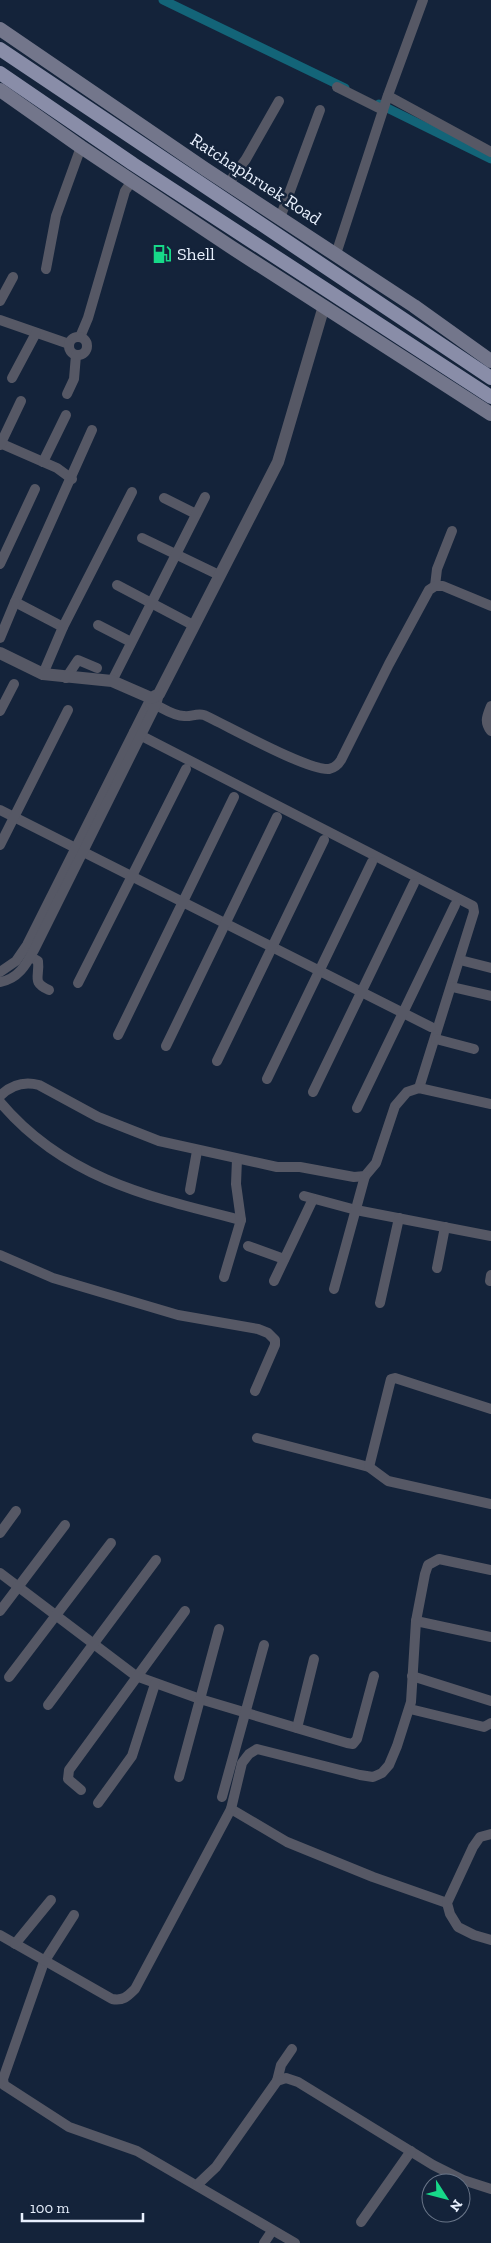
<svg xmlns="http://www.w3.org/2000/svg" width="491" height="2243" font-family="'Zilla Slab',serif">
<rect width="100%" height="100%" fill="#14233a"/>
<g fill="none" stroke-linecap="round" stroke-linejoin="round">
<g stroke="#136478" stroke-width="9">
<polyline points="163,0 345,88"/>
<polyline points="379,104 491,159"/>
</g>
<g stroke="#565865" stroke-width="10">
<polyline points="337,87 383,110"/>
<polyline points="388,96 491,152"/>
<polyline points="228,184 246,159 279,101"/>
<polyline points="280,218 320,110"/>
<polyline points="336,254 387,98 423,0"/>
<polyline points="46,269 56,216 81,147"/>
<polyline points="0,301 13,277"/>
<polyline points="0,320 69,344"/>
<polyline points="80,337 88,318 125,191 132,181"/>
<circle cx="78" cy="346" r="9"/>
<polyline points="12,378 36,333"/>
<polyline points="67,394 74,379 76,355"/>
<polyline points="0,443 57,468 72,479"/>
<polyline points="0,445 21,401"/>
<polyline points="43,462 66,415"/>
<polyline points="164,498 196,514"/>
<polyline points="142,538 219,575"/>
<polyline points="0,564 35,489"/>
<polyline points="117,585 193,625"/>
<polyline points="435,586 437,569 452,531"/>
<polyline points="98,625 131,642"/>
<polyline points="63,627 15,602 92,430"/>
<polyline points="0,638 15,602"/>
<polyline points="43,674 63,627 132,492"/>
<polyline points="66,678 78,660 97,668"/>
<polyline points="112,681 205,497"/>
<path d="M159,694L156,705C164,709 174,716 184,716C191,717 196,713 204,715C228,726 308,771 329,769C334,768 338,765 341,760L389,664L429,590L435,586H443L491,606"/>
<path d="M491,706C487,716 484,722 491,731"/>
<polyline points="0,711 14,684"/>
<polyline points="134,732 473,906 474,912 419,1088"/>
<polyline points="0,810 431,1027"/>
<polyline points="0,845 68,710"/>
<path d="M31,957L38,961C40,977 31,982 49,990"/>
<polyline points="460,960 491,968"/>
<polyline points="0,972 16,961 27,945 151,698"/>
<path d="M0,982C18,979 26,965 34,950L156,705L150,703"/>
<polyline points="78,983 186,769"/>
<polyline points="452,987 491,996"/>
<polyline points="118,1035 234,797"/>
<polyline points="436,1039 474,1049"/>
<polyline points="166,1046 277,817"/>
<polyline points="217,1061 324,840"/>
<polyline points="267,1079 372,862"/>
<polyline points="313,1092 414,883"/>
<path d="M0,1096C11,1085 24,1081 39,1085L98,1117L159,1141L277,1167H300L354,1177L365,1176L376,1163L395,1106L407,1092L419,1088L491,1104"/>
<path d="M0,1102C64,1178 149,1197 241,1220"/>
<polyline points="357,1108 455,905"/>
<polyline points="190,1190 197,1151"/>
<polyline points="304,1196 356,1210 491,1236"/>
<polyline points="248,1246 284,1259"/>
<polyline points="0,1255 53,1278 178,1315 258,1329 268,1333 275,1340 275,1345 255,1391"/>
<polyline points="437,1268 445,1227"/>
<polyline points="224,1277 241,1220 236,1184 237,1159"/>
<polyline points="274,1281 313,1199"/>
<polyline points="490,1281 491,1275"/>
<polyline points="334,1289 365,1176"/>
<polyline points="380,1303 399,1218"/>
<polyline points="257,1438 369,1467 388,1481 491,1504"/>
<polyline points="369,1467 391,1379 395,1378 491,1409"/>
<polyline points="0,1533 16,1511"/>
<polyline points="0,1573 136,1676 200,1699 347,1743 353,1744 357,1739 374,1676"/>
<polyline points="0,1611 65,1525"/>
<polyline points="416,1621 491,1637"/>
<polyline points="412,1676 491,1701"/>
<polyline points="9,1677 111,1543"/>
<polyline points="48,1705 156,1560"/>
<polyline points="410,1709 484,1727 491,1723"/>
<polyline points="297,1728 314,1659"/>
<polyline points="179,1777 219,1629"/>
<polyline points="81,1790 68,1779 69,1770 185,1611"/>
<polyline points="222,1797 264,1645"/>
<polyline points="98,1803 132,1756 155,1684"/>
<polyline points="231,1809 287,1842 373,1877 447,1903"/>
<polyline points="491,1834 480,1837 473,1847 447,1903 450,1914 458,1927 474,1935 491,1940"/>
<polyline points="74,1915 44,1962 3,2079 4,2085 69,2127 137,2151 295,2243"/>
<path d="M0,1935L112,1999C123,2001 127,1997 135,1989L231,1809L242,1763L249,1754L257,1749L360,1775L373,1777L382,1773L389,1765L397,1746L411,1702L416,1621L425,1574L428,1565L439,1559L491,1570"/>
<polyline points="15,1944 51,1900"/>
<polyline points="277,2081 281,2065 292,2049"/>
<polyline points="197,2185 216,2167 277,2081 286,2078 298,2082 433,2165 463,2180 491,2189"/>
<polyline points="361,2222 411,2151"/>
<polyline points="264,2243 272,2231"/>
</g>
<polyline stroke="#565865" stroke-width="12" points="0,653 43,674 112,681 151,698 159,694 278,462 324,306"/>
<g stroke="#73768b" stroke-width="14">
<polyline points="0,29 205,169 414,306 491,361"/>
<polyline points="0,90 81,147 231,247 491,414"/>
</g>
<g stroke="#898da8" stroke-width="14">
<polyline points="0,49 491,378"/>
<polyline points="0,73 133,164 491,397"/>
</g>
</g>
<defs>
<g id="fuel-bare" transform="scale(1.5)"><path d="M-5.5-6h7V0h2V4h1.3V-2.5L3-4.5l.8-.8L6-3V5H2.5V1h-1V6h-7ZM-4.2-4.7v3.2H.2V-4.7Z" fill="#17d989" stroke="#14233a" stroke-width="2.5" paint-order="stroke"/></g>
</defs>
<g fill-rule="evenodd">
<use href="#fuel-bare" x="162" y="254"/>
</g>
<g text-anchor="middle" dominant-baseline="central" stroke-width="5" stroke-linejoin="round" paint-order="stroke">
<g font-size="18" fill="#e8f0fd" stroke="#14233a">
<text transform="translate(256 179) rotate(33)">Ratchaphruek Road</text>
</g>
<g font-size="18" fill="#e8f0fd" stroke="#14233a" text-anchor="start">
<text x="177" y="254">Shell</text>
</g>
</g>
<g transform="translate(446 2198) rotate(126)"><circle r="24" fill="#14233a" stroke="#697588"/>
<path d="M0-4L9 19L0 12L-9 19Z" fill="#17d989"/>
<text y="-8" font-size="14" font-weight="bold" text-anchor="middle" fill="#e8f0fd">N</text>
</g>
<path d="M22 2213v8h121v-8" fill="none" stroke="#e8f0fd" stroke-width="2.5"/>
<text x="30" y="2213" font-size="15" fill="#e8f0fd" stroke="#14233a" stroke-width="4" paint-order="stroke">100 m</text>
</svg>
